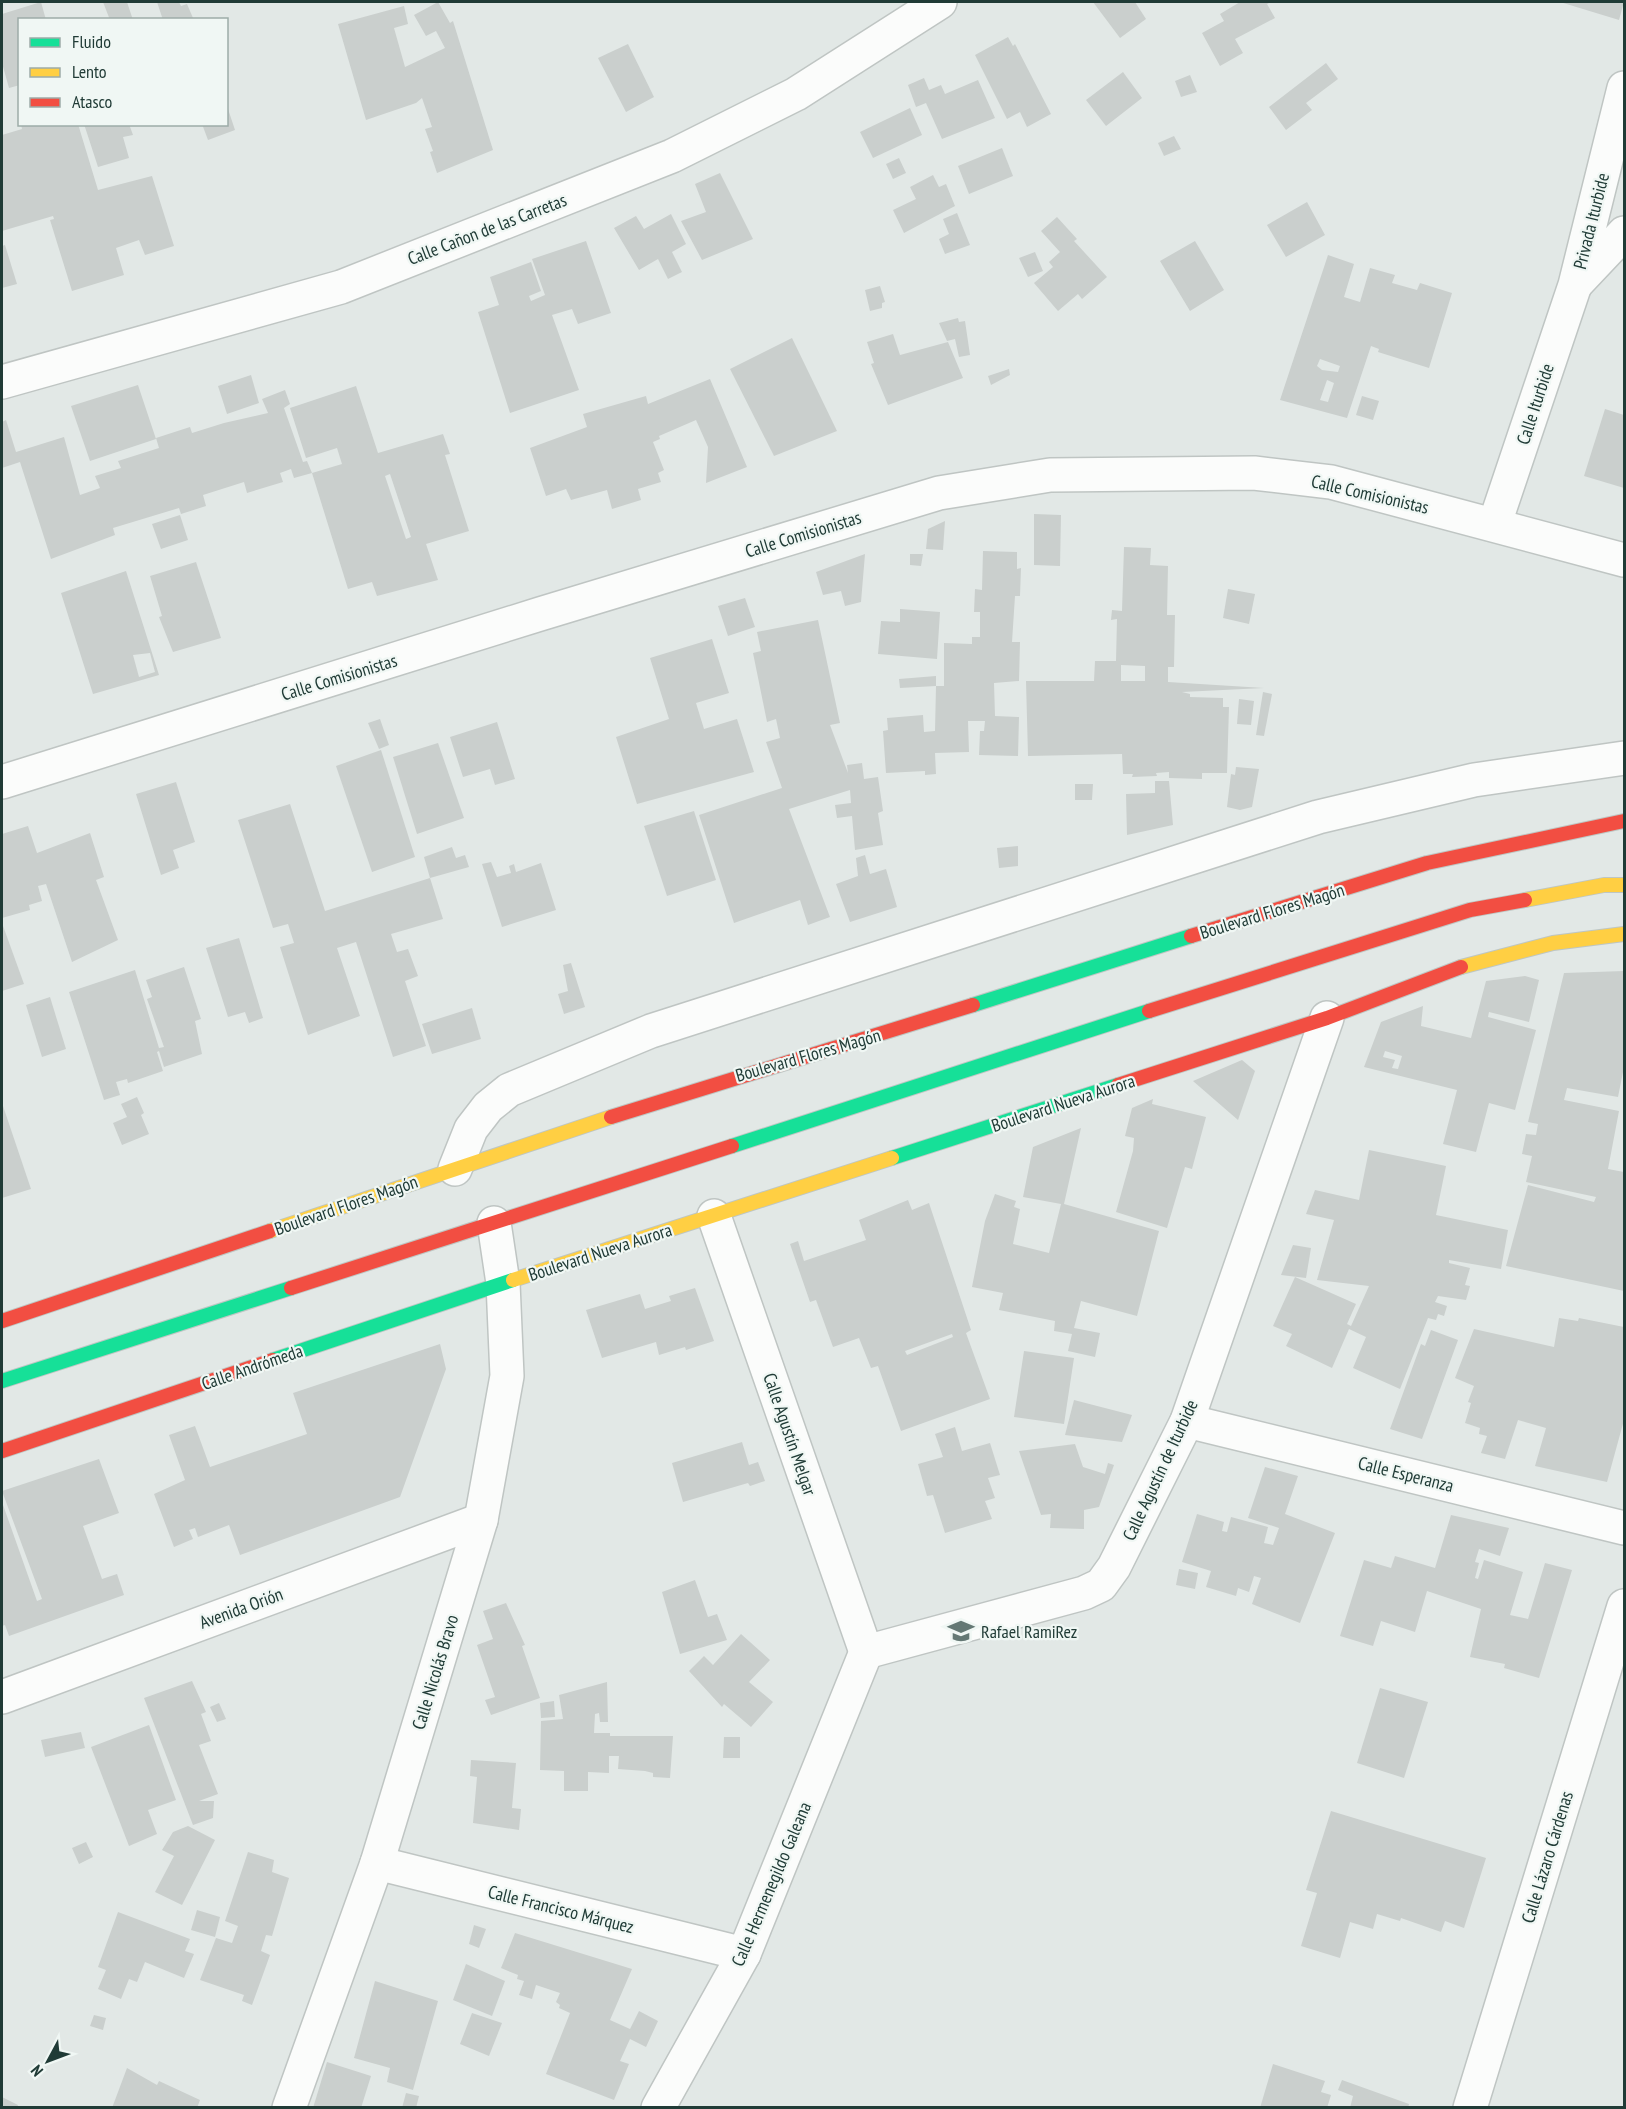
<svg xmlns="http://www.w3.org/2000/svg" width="1626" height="2109" font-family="'PT Sans Narrow',sans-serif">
<rect width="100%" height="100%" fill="#e2e8e6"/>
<g fill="#cacfcd" fill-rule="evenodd">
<polygon points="41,2 46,20 20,20 20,85 9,88 2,63 2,14"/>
<polygon points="103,2 127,2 133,20 110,20"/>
<polygon points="157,2 179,2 181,6 187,4 193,18 163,20"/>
<polygon points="438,2 450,23 453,21 493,150 437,173 430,152 433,151 425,129 432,127 422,98 416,103 366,120 338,24 404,6 408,24 394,28 405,67 445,48 436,31 426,36 414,15"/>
<polygon points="1093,2 1135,2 1146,19 1120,38"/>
<polygon points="1240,2 1271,2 1267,4 1275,18 1235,39 1243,53 1220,66 1202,33 1224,21 1220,14"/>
<polygon points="1560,2 1624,2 1619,20"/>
<polygon points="1008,37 1013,46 1015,44 1051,114 1027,127 1020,112 1007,119 975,55"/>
<polygon points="628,44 654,97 626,112 598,58"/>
<polygon points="1326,63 1338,79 1306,103 1312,110 1286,130 1269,107"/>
<polygon points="1123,72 1142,98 1106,126 1086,100"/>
<polygon points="1190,75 1197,92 1181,97 1175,81"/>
<polygon points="924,78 929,90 941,85 945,94 978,80 995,118 942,139 926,103 916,107 908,85"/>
<polygon points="227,106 235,130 208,140 202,124 226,124"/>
<polygon points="910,108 922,135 873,158 860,132"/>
<polygon points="21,124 78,124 98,190 152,176 174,246 145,255 139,240 116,248 124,275 72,291 50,220 54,219 53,216 2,231 2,135 22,129"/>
<polygon points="84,124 129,124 133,135 123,137 129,158 98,167"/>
<polygon points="1174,136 1181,149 1164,156 1158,143"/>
<polygon points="1002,148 1013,176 969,194 958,166"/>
<polygon points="899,158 906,173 893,179 886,164"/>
<polygon points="720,173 753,239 702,260 681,221 706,212 695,184"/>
<polygon points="933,175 939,187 946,184 955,206 904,233 893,210 916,199 910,187"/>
<polygon points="1307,202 1325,235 1286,257 1267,225"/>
<polygon points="957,213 970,245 945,254 939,239 949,234 943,219"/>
<polygon points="671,214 686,244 672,252 682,272 668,279 658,259 639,270 614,228 636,216 644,229"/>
<polygon points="1057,217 1077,239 1074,241 1107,277 1082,299 1078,294 1058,311 1034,283 1053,267 1049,262 1060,252 1041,231"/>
<polygon points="586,241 611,313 578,324 572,309 552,315 579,390 510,413 478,312 499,305 490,277 531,262 541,291 529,296 531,301 545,295 532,259"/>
<polygon points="1195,241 1224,290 1190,311 1160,261"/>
<polygon points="5,245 17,284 2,288 2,246"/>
<polygon points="1035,252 1043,271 1028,277 1019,258"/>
<path d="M1328,255L1354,264L1344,297L1360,302L1370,268L1395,275L1392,283L1417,290L1420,283L1452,293L1429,368L1378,352L1379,349L1371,346L1347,418L1280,400ZM1320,359L1340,366L1338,372L1322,370L1317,366ZM1327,380L1334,383L1328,402L1320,400Z"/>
<polygon points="880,286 885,302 882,303 882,308 870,311 865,290"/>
<polygon points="958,318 959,322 965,321 970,355 959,357 955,339 947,341 939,323"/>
<polygon points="893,334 900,355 948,342 963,378 888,405 871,364 874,363 867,342"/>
<polygon points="792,338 837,431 774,456 730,369"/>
<polygon points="1009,369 1010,375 991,385 988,376"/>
<polygon points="251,375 259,403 227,414 218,386"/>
<polygon points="710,379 747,467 706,483 708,447 696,420 659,436 660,439 653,442 664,470 658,473 661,482 638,489 641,500 612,509 607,490 571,500 566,489 546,496 530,448 587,427 583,414 646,396 648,404"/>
<polygon points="138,385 156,439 90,461 71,406"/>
<path d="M356,386L378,453L443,434L450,454L445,455L469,531L426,544L438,580L377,596L372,582L348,589L312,473L342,464L337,448L306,458L290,408ZM390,474L411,537L406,539L385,476Z"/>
<polygon points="285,390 290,404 284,408 303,462 307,461 312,473 294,478 291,469 280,473 283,482 247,493 244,482 203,495 206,506 181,514 179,508 113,528 115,535 51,559 20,462 2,468 2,422 6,420 16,452 64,437 80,495 100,488 95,476 121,468 118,461 159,448 156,438 190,427 192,433 224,423 268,413 262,399"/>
<polygon points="1362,396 1379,401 1373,420 1356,415"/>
<polygon points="1605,409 1624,415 1624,488 1584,476"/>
<polygon points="1034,514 1061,515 1060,566 1034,565"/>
<polygon points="180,515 188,540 161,549 152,524"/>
<polygon points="945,521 943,550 926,549 928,529"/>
<path d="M1124,547L1151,548L1150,565L1168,566L1167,615H1175L1174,667H1168V682L1264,688L1182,692L1190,694V697L1223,698V707H1229L1227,773H1202V779L1169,778V772L1156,773L1157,776L1132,777L1133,774H1123L1122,754L1028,756L1026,681H1094L1095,661H1116L1117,619L1111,620L1112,610L1122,611ZM1121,665L1145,666V681H1121Z"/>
<polygon points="983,551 1017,552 1017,569 1021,568 1020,596 1015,596 1012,642 1020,642 1019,681 994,683 995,716 1019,717 1018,756 979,755 980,731 984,731 985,721 968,721 969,752 935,753 936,774 925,775 925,771 886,773 883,731 888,730 887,718 923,715 924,732 935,731 936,686 944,686 944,643 972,644 972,637 980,637 980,612 974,612 975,589 982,590"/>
<polygon points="865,554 861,602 845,606 841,591 823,595 816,572"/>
<polygon points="910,554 923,554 921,566 910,565"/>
<polygon points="196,562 221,638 173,652 159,617 162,616 150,576"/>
<path d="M126,571L159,675L93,694L61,593ZM150,653L155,672L139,677L133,655Z"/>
<polygon points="1228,589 1255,594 1249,624 1223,618"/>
<polygon points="745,598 755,627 728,636 718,606"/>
<polygon points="900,609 940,612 937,659 878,654 881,621 900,622"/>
<polygon points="818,620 840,723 830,725 848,773 847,765 862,763 864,779 878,777 883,811 878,813 883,845 855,850 852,816 837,818 835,805 851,803 850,790 789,809 830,917 808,925 800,900 734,923 699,815 782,788 766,742 780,738 776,719 767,722 753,653 761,651 757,632"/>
<polygon points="712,639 729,693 696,703 704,729 737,719 754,772 637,804 616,737 669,719 650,658"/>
<polygon points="936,676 936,686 900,688 899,679"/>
<polygon points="1263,692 1272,694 1264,736 1256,735"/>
<polygon points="1239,699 1254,701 1251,725 1237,724"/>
<polygon points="380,719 389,745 379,749 368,723"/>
<polygon points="497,722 515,779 495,785 490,769 463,777 450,737"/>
<polygon points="438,743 464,818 417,834 393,757"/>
<polygon points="381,750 415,857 372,872 336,766"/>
<polygon points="1236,767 1259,769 1252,807 1240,810 1227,807 1231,774 1235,775"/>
<polygon points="1155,781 1169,781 1173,825 1127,835 1126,794 1155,793"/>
<polygon points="176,782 195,842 173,850 179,868 161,875 136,794"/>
<polygon points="1075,784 1093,784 1092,800 1075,800"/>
<polygon points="290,804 325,911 430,878 443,919 391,934 397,952 408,949 418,976 405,981 426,1046 393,1057 356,942 337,948 360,1016 308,1035 280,947 294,943 288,924 273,928 238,820"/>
<polygon points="694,811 716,880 667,896 644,826"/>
<polygon points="28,826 37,853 90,833 104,877 96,880 118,940 72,962 46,884 38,886 42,901 29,905 30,910 2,918 2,834"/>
<polygon points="1018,846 1018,866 999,868 997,848"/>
<polygon points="452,847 456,858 465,855 469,867 430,878 424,857"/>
<polygon points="865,855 870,874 886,869 897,907 850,922 836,884 858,876 856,858"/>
<polygon points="491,862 497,877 511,873 509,866 514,864 516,872 541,863 556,910 502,927 482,864"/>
<polygon points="2,923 24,984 2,991"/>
<polygon points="239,938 263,1018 249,1023 245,1012 228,1017 206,948"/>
<polygon points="571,963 585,1007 564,1014 558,994 568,991 563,965"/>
<polygon points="184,967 201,1019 195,1021 202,1054 164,1067 159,1051 157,1052 163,1071 128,1083 127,1079 116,1082 120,1095 104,1100 69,992 135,970 159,1048 164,1047 147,999 152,997 146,980"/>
<polygon points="1624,971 1624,1067 1618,1097 1567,1088 1564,1100 1619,1111 1608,1169 1624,1172 1624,1291 1506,1266 1528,1185 1594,1202 1596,1197 1526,1182 1532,1156 1522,1154 1526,1134 1536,1135 1538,1124 1528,1122 1564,973"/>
<path d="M1525,976L1539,980L1529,1022L1489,1012L1488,1017L1536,1030L1515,1110L1489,1103L1476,1152L1443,1144L1457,1090L1364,1067L1381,1022L1423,1006L1421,1026L1471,1038L1486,981ZM1385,1051L1402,1056L1398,1069L1392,1068L1395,1060L1383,1057Z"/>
<polygon points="50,997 66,1049 42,1057 26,1005"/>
<polygon points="472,1008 481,1039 432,1054 422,1024"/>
<polygon points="1242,1060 1255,1071 1238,1120 1193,1081"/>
<polygon points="137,1097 144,1113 141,1115 149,1134 122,1145 113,1123 127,1117 121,1104"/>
<polygon points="1153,1099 1152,1104 1206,1117 1192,1169 1185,1167 1167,1228 1116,1212 1133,1151 1134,1138 1125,1136 1132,1108"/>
<polygon points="2,1103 31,1189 2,1198"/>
<polygon points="1081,1128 1064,1204 1159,1231 1137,1316 1081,1301 1074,1328 1100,1333 1095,1357 1068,1351 1072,1334 1054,1331 1055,1321 999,1310 1003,1293 972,1287 985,1221 995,1194 1016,1201 1014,1207 1020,1209 1013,1244 1049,1253 1061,1204 1023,1197 1033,1147"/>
<polygon points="1369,1150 1446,1166 1436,1215 1508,1230 1501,1269 1449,1260 1449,1263 1470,1268 1465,1285 1470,1286 1466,1300 1438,1296 1435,1302 1447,1306 1444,1316 1438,1314 1436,1320 1428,1318 1400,1389 1353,1368 1366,1337 1349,1329 1332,1368 1286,1346 1292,1334 1273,1326 1295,1277 1356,1304 1347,1324 1351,1326 1369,1286 1317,1280 1334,1220 1306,1214 1315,1190 1359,1200"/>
<path d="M908,1200L912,1210L929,1203L971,1330L966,1333L990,1399L901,1431L878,1366L871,1368L859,1338L833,1347L816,1300L810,1302L790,1244L798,1241L804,1261L866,1240L859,1220ZM952,1334L953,1337L907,1355L905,1351Z"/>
<polygon points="1293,1245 1311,1248 1306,1278 1281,1275"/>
<polygon points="695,1288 714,1341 686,1350 685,1347 659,1355 656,1342 602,1358 586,1310 640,1294 645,1309 671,1301 669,1296"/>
<polygon points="1559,1318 1578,1321 1579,1318 1624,1327 1624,1420 1607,1482 1535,1466 1546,1428 1518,1420 1505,1459 1481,1453 1487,1436 1479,1434 1480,1428 1465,1423 1471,1403 1468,1402 1474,1386 1455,1378 1474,1329 1554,1347"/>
<polygon points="1431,1330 1458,1340 1422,1439 1390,1429 1421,1344 1425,1346"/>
<polygon points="440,1344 446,1369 400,1497 240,1555 229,1525 198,1537 195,1528 189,1530 193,1539 174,1547 154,1494 185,1480 169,1435 195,1426 210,1467 307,1434 293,1393"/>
<polygon points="1024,1351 1074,1358 1064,1424 1014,1417"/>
<polygon points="1074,1400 1132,1415 1122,1442 1065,1435"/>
<polygon points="955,1427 962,1451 990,1443 1000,1475 988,1478 995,1498 985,1501 992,1519 945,1533 933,1495 927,1496 918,1464 943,1457 935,1434"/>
<polygon points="742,1442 749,1465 758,1462 765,1481 750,1486 748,1483 683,1502 672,1463"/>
<polygon points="1075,1444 1083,1467 1105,1474 1108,1463 1114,1465 1099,1507 1084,1510 1084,1529 1050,1528 1051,1514 1041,1515 1019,1451"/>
<polygon points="99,1459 119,1513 83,1526 102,1579 117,1574 124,1595 9,1636 5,1625 2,1626 2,1502 37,1601 42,1599 2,1491"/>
<polygon points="1265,1467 1298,1476 1285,1514 1335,1533 1300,1623 1252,1604 1261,1578 1254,1576 1249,1592 1238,1588 1236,1596 1206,1587 1211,1571 1182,1562 1197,1514 1224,1522 1222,1531 1227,1532 1231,1517 1268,1527 1264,1543 1273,1545 1279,1528 1248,1518"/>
<polygon points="1451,1515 1509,1528 1500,1556 1479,1549 1475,1562 1479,1563 1475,1578 1478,1579 1484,1560 1523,1572 1510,1615 1528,1619 1545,1563 1572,1570 1539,1678 1504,1668 1505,1664 1470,1657 1481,1609 1427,1591 1415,1632 1381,1621 1373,1646 1340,1636 1364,1560 1391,1568 1395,1556 1435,1568"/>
<polygon points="1179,1569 1198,1573 1195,1589 1176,1585"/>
<polygon points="695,1580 708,1617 717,1614 727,1640 680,1654 662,1592"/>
<polygon points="506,1603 525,1645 522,1646 540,1698 491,1715 485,1700 495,1697 477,1645 493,1639 483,1611"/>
<polygon points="741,1634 770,1660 749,1682 773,1702 751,1727 724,1704 722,1707 689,1671 704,1656 713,1665"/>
<polygon points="192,1681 206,1712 201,1714 211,1741 199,1745 218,1794 199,1801 214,1801 213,1818 193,1825 144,1698"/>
<polygon points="607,1682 608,1722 600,1722 599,1713 595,1714 594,1733 610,1733 610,1736 673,1736 670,1778 653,1777 653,1773 645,1771 618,1769 619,1756 609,1756 609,1773 588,1772 588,1791 564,1791 564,1771 540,1770 541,1721 563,1719 559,1695"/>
<polygon points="1380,1688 1428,1702 1404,1778 1357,1763"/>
<polygon points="554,1701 555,1717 541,1718 540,1703"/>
<polygon points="219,1703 226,1719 217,1722 210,1707"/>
<polygon points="149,1725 176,1800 148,1810 157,1834 129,1846 91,1747"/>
<polygon points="81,1732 85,1748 45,1757 41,1740"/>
<polygon points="724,1737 740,1737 740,1758 723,1758"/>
<polygon points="471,1760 516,1763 512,1808 521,1809 519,1830 473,1823 477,1777 470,1776"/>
<polygon points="1331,1811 1486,1858 1464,1928 1445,1921 1441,1932 1401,1918 1400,1921 1377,1914 1373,1929 1350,1922 1340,1958 1301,1946 1317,1893 1306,1890"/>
<polygon points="188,1826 215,1840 182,1905 155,1892 174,1856 162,1850 173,1832"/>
<polygon points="86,1842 93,1857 79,1864 72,1848"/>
<polygon points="248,1852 274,1860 272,1872 289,1878 272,1936 266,1935 261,1951 270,1955 252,2005 242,2001 244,1995 200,1980 216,1938 232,1943 238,1926 225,1921"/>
<polygon points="197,1910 220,1917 215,1937 191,1930"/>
<polygon points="118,1912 190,1939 185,1951 194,1954 184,1978 145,1962 137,1982 129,1979 121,1999 98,1989 106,1970 98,1967"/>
<polygon points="474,1925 486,1929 479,1948 469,1944"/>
<polygon points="515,1933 632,1969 610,2020 630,2029 639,2011 658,2021 646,2047 630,2039 620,2061 629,2064 614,2100 546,2074 570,2013 559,2008 560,2005 556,2002 560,1993 536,1985 532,1999 519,1995 524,1981 517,1979 518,1975 501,1968"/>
<polygon points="466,1964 505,1981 492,2016 453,2000"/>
<polygon points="375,1981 438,2001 413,2090 387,2082 390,2068 354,2058"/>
<polygon points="472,2013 502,2023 489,2056 460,2044"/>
<polygon points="94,2015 106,2018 103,2030 90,2026"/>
<polygon points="327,2062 371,2076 361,2108 313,2108"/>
<polygon points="1273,2064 1325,2081 1321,2092 1331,2095 1327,2108 1260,2108"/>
<polygon points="127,2068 157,2085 159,2081 200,2100 197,2108 112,2108"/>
<polygon points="1342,2080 1409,2104 1408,2108 1350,2108 1353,2096 1338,2090"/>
<polygon points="406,2093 419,2096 416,2108 402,2108"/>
<polygon points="2,2097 18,2105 17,2108 2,2108"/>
</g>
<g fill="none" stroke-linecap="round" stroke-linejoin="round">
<g stroke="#bfc5c3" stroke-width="36">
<g id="street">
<polyline points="1576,284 1624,233"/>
<polyline points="2,382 341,287 672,156 796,94 940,2"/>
<polyline points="1495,523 1575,285 1624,88"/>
<polyline points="2,782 540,614 939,493 1050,475 1254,473 1331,482 1624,560"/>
<polyline points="455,1169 471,1129 488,1107 509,1090 651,1031 1318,817 1474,780 1624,758"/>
<polyline points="714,1216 866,1652"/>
<polyline points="1187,1421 1624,1528"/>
<polyline points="866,1652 1084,1593 1101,1585 1114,1567 1187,1421 1327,1018"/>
<polyline points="2,1697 481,1520"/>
<polyline points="377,1863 744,1954"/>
<polyline points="289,2108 377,1863 481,1520 507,1376 503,1283 494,1223"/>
<polyline points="658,2108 744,1954 866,1652"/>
<polyline points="1470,2108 1624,1606"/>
</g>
</g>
<g stroke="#bec6c3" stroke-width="16">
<g id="fast">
<polyline points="973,1005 1191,936"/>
<polyline points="732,1146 1149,1011"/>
<polyline points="892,1158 1118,1085"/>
<polyline points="273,1360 513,1280"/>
<polyline points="2,1381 291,1288"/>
</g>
</g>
<g stroke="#bec6c3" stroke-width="16">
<g id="slow">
<polyline points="1525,900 1604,885 1624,885"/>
<polyline points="1461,967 1553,943 1624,934"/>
<polyline points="270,1231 611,1117"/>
<polyline points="513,1280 892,1158"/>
</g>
</g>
<g stroke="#bec6c3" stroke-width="16">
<g id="jam">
<polyline points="1191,936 1427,863 1624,821"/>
<polyline points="1149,1011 1470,910 1525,900"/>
<polyline points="1118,1085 1327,1018 1461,967"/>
<polyline points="611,1117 973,1005"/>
<polyline points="291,1288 732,1146"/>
<polyline points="2,1321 270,1231"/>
<polyline points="2,1451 273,1360"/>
</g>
</g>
<use href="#street" stroke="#fbfcfb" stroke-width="33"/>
<use href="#fast" stroke="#16e098" stroke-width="14"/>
<use href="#slow" stroke="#ffcf43" stroke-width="14"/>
<use href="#jam" stroke="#f24e42" stroke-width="14"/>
</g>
<defs>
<g id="school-bare" transform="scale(2.07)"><path d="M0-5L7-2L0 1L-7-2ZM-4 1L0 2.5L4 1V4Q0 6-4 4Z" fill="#647874" stroke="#f0f7f4" stroke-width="2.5" paint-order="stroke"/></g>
</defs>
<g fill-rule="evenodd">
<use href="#school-bare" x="961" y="1631"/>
</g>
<g text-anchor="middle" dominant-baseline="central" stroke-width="4.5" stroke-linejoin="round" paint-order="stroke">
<g font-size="18" fill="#203b36" stroke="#f0f7f4">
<text transform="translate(1591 221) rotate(-76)">Privada Iturbide</text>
<text transform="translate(487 229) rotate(-21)">Calle Cañon de las Carretas</text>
<text transform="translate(1535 404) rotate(-72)">Calle Iturbide</text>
<text transform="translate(1370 494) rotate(13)">Calle Comisionistas</text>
<text transform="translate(803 534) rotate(-17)">Calle Comisionistas</text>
<text transform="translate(339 677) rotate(-17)">Calle Comisionistas</text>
<text transform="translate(1272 911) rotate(-17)">Boulevard Flores Magón</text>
<text transform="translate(808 1055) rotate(-16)">Boulevard Flores Magón</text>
<text transform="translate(1063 1103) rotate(-18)">Boulevard Nueva Aurora</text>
<text transform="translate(346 1205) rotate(-19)">Boulevard Flores Magón</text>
<text transform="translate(600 1252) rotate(-18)">Boulevard Nueva Aurora</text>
<text transform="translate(252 1367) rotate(-19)">Calle Andrómeda</text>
<text transform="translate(790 1434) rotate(71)">Calle Agustín Melgar</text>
<text transform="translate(1160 1470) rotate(-65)">Calle Agustín de Iturbide</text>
<text transform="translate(1406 1474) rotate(14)">Calle Esperanza</text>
<text transform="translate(241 1608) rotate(-20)">Avenida Orión</text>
<text transform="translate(435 1672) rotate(-73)">Calle Nicolás Bravo</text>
<text transform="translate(1547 1857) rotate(-73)">Calle Lázaro Cárdenas</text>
<text transform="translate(771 1884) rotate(-67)">Calle Hermenegildo Galeana</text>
<text transform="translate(561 1909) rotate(14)">Calle Francisco Márquez</text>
</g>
<g font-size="18" fill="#203b36" stroke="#f0f7f4" text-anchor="start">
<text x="981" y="1631">Rafael RamiRez</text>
</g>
</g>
<rect width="1626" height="2109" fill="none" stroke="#203b36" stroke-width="6"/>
<rect x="18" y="18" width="210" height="108" fill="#f0f7f4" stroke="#9daca8" stroke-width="1.5"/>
<rect x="30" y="38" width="30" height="9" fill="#16e098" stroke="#9daca8" stroke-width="1.5"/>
<text x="72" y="48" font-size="18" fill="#203b36">Fluido</text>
<rect x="30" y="68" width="30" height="9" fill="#ffcf43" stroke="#9daca8" stroke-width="1.5"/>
<text x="72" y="78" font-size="18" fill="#203b36">Lento</text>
<rect x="30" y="98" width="30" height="9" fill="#f24e42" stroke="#9daca8" stroke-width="1.5"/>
<text x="72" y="108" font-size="18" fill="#203b36">Atasco</text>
<g transform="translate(48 2061) rotate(229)" stroke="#f0f7f4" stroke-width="4.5" paint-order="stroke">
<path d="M0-4.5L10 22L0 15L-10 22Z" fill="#203b36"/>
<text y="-9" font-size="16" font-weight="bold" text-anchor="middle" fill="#203b36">N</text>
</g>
</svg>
